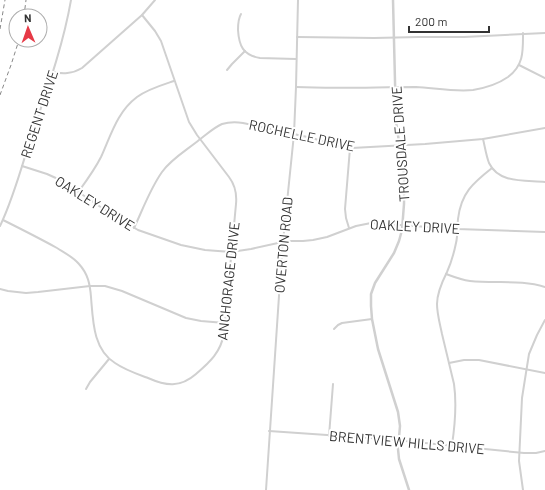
<svg xmlns="http://www.w3.org/2000/svg" width="545" height="490" font-family="Barlow,sans-serif">
<rect width="100%" height="100%" fill="#fff"/>
<g fill="none" stroke-linecap="round" stroke-linejoin="round">
<g stroke="#d0d0d0" stroke-width="2">
<path d="M241,14C238,19 238,24 238,30C239,46 243,55 260,58L296,59"/>
<polyline points="297,37 374,38 419,37 464,37 545,33"/>
<polyline points="519,65 545,78"/>
<polyline points="227,70 232,64 245,51"/>
<path d="M52,72C63,74 72,74 82,68L142,15L155,0"/>
<path d="M296,87C336,89 376,87 416,87C434,88 455,92 473,90C485,88 498,84 508,77C524,65 523,51 523,33"/>
<path d="M483,139C485,147 486,155 489,163C499,184 526,180 545,182"/>
<polyline points="22,166 47,174 58,179 71,187 108,212 138,230 181,245 205,250 231,252 251,249 287,241 303,241 313,240 327,237 356,226 371,223 457,229 545,232"/>
<path d="M79,191C87,180 95,169 101,157C111,135 117,112 137,97C148,89 162,85 174,81"/>
<path d="M3,220C21,229 39,238 57,248C65,253 73,257 79,264C88,274 90,284 91,297C93,321 93,349 115,363C125,370 137,374 148,378C166,386 180,388 196,374C210,362 221,352 224,333L236,204C237,194 235,185 229,177L197,135L189,122L161,41L155,31L142,15"/>
<path d="M0,226C14,197 22,165 32,134C47,90 63,46 71,0"/>
<path d="M134,228C143,209 150,189 162,172C171,159 187,150 199,140C206,135 213,128 222,124C229,122 236,122 243,123L312,138L335,145L352,148L425,144L483,139L545,128"/>
<polyline points="349,228 346,218 345,209 350,148"/>
<path d="M446,274C454,277 462,280 470,281C495,284 521,279 545,287"/>
<polyline points="0,289 8,291 26,293 38,292 90,286 105,286 122,291 186,318 201,321 225,323"/>
<polyline points="334,329 338,325 342,323 372,319"/>
<polyline points="449,363 464,360 479,360 545,373"/>
<polyline points="86,389 90,382 109,359"/>
<polyline points="269,431 385,439 524,453 536,453 545,451"/>
<polyline points="329,436 333,384"/>
<path d="M452,445C455,425 457,405 454,384C450,368 446,351 442,334C440,324 437,314 437,304C437,293 442,282 447,272C451,263 454,253 456,243C458,235 457,227 458,219C461,193 473,183 492,168"/>
<polyline points="266,490 282,251 294,134 296,87 298,0"/>
<polyline points="523,490 519,461 522,398 525,379 529,354 537,335 545,320"/>
</g>
<polyline stroke="#d0d0d0" stroke-width="2.5" points="393,0 396,122 404,175 404,204 402,230 399,241 394,253 375,283 371,294 371,306 372,319 378,349 398,412 400,426 398,449 399,459 409,490"/>
<g stroke="#888" stroke-width="1" stroke-dasharray="4 3" stroke-linecap="butt">
<polyline points="24,16 26,0"/>
<polyline points="0,29 5,0"/>
<polyline points="0,95 11,65 19,40"/>
</g>
</g>
<g text-anchor="middle" dominant-baseline="central" stroke-width="4" stroke-linejoin="round" paint-order="stroke">
<g font-size="14" fill="#333" stroke="#fff">
<text transform="translate(39 114) rotate(-72)">REGENT DRIVE</text>
<text transform="translate(302 135) rotate(12)">ROCHELLE DRIVE</text>
<text transform="translate(400 144) rotate(-94)">TROUSDALE DRIVE</text>
<text transform="translate(95 203) rotate(32)">OAKLEY DRIVE</text>
<text transform="translate(415 226) rotate(3)">OAKLEY DRIVE</text>
<text transform="translate(283 245) rotate(-85)">OVERTON ROAD</text>
<text transform="translate(228 281) rotate(-84)">ANCHORAGE DRIVE</text>
<text transform="translate(407 442) rotate(5)">BRENTVIEW HILLS DRIVE</text>
</g>
</g>
<g transform="translate(28 28) rotate(358)"><circle r="19" fill="#ffffff" stroke="#adadad"/>
<path d="M0-3L7 15L0 10L-7 15Z" fill="#e63946"/>
<text y="-6" font-size="11" font-weight="bold" text-anchor="middle" fill="#333333">N</text>
</g>
<path d="M409 26v6h80v-6" fill="none" stroke="#333333" stroke-width="2"/>
<text x="415" y="26" font-size="12" fill="#333333" stroke="#ffffff" stroke-width="3" paint-order="stroke">200 m</text>
</svg>
